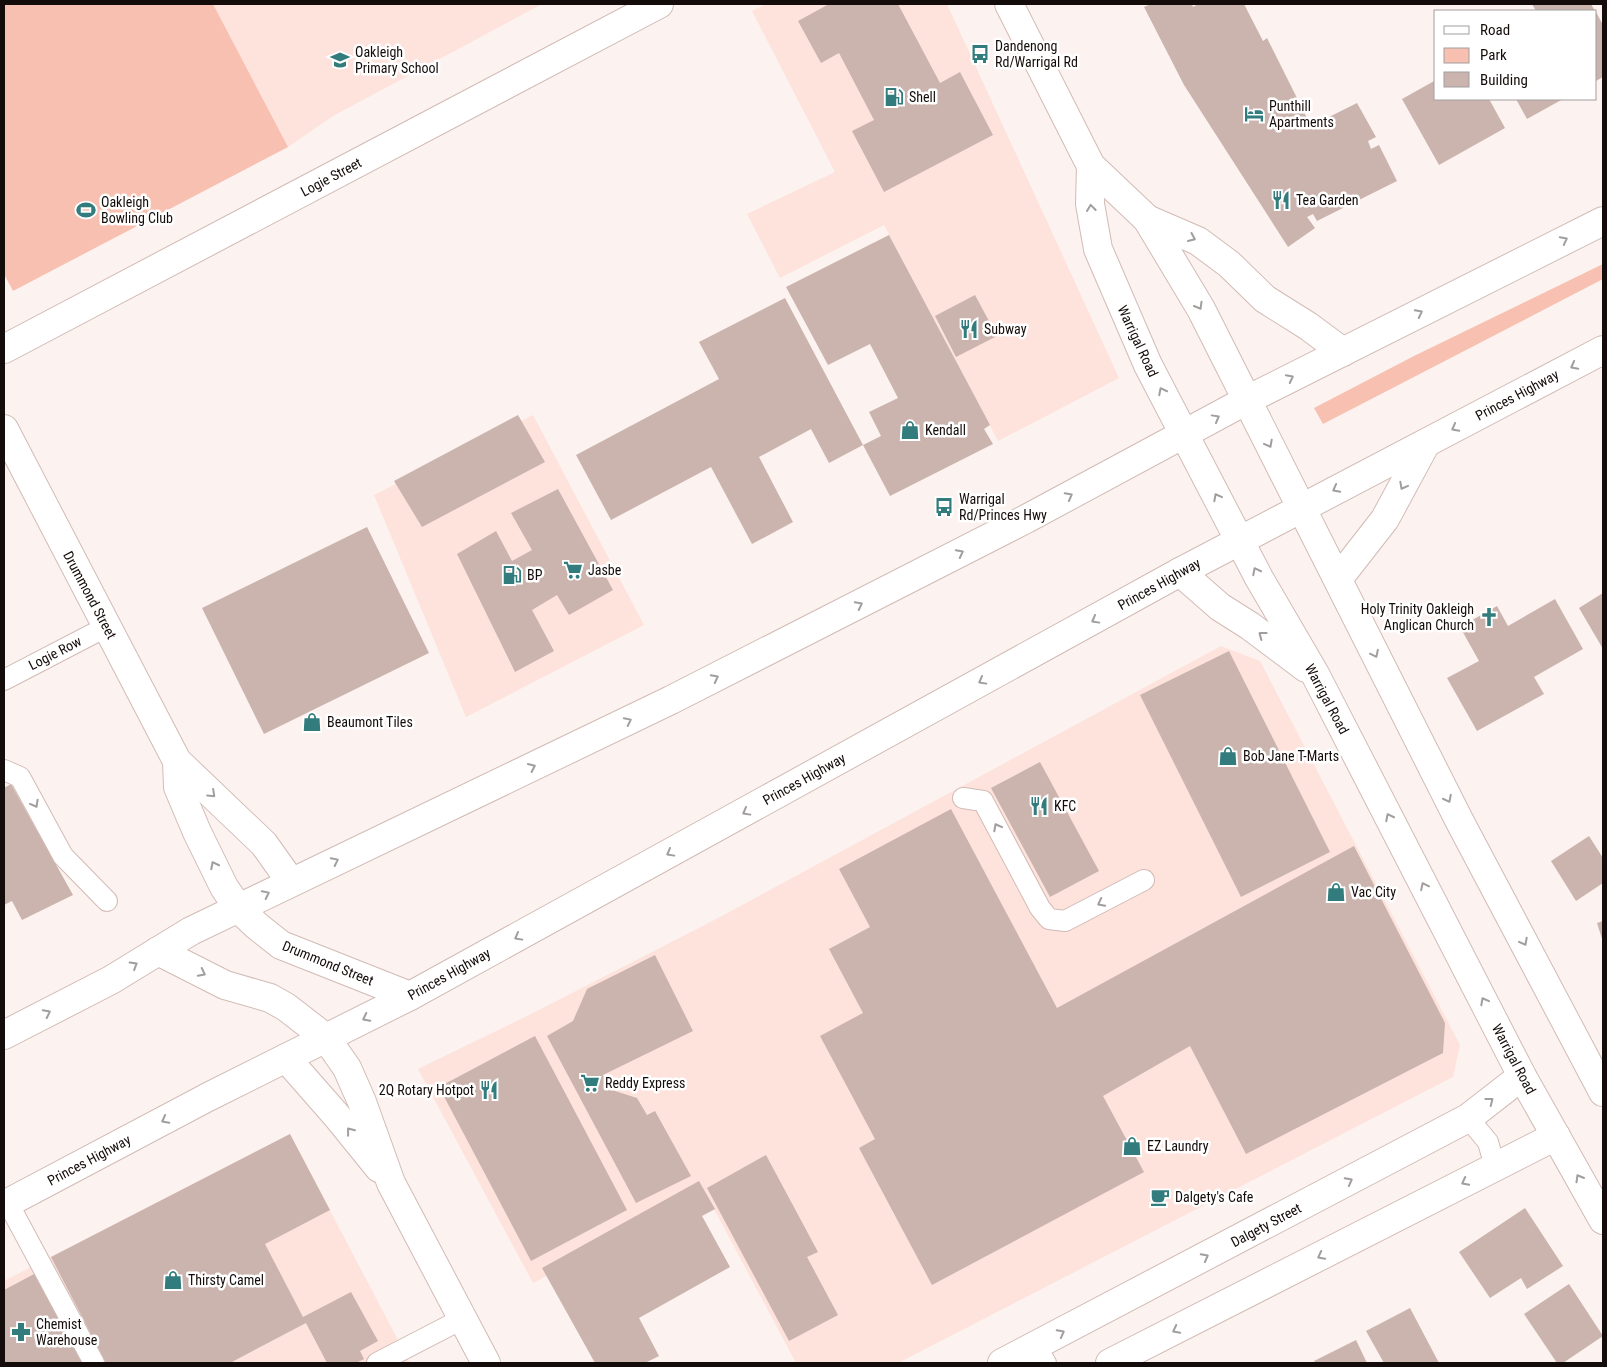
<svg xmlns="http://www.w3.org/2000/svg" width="1607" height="1367" font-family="'Roboto Condensed',sans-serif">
<rect width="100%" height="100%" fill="#fcf2f0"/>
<g fill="#fde3dc">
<polygon points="213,4 542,4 333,116 288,147"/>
<polygon points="766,4 947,4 1119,378 998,441 884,225 780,278 747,214 835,172 752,11"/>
<polygon points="533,415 644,625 466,717 374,495"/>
<polygon points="1221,646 1260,661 1460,1045 1453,1077 898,1363 796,1363 705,1192 533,1283 418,1069 533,1013 722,916"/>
<polygon points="290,1134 410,1363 4,1363 4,1281"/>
</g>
<g fill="#f7c0b0">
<polygon points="4,4 213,4 288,147 13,291 4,274"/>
<polygon points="1603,264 1603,279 1323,424 1314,408 1414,356"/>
</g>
<g fill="#cbb4ae">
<polygon points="829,4 898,4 940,83 960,72 993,135 884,192 852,131 874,120 839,53 821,63 798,21"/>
<polygon points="1151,4 1192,4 1193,7 1198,4 1244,4 1263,41 1267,38 1311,126 1357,103 1376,137 1368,141 1371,149 1379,145 1397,181 1317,221 1313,214 1307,217 1315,228 1288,247 1184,85 1144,7"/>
<polygon points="1532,4 1591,4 1595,11 1536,11"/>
<polygon points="1596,12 1603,25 1603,77 1596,81"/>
<polygon points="1436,80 1436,99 1489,99 1505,128 1439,165 1402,99"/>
<polygon points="1516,99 1563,99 1527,119"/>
<polygon points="889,235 990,425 984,429 993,444 890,496 863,445 881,436 869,412 898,398 870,344 828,365 786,287"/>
<polygon points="975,295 997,336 956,357 935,316"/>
<polygon points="785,298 863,445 829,463 811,429 759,457 793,522 752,544 711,467 611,520 576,455 719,379 699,342"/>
<polygon points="518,415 545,462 422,527 394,481"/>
<polygon points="558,489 613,590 569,615 557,595 532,610 554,651 515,672 457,554 496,531 512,561 532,550 511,513"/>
<polygon points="367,527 429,653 264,734 202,608"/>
<polygon points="1603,593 1603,649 1579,608"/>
<polygon points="1555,599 1583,649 1534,677 1544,694 1477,731 1447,678 1479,661 1460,627 1497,606 1508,626"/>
<polygon points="1229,651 1330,852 1241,897 1140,695"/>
<polygon points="1040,762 1099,871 1050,897 991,788"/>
<polygon points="11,784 73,895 22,920 12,901 4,905 4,788"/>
<polygon points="951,809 1057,1008 1354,846 1445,1023 1443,1053 1246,1154 1190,1046 1103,1096 1144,1172 932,1285 859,1148 875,1139 820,1036 863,1013 829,949 870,927 839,869"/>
<polygon points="1589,836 1603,858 1603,883 1576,901 1551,861"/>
<polygon points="1603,921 1603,942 1597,923"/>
<polygon points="655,955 693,1031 603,1075 612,1090 637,1098 647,1115 655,1111 691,1176 636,1203 547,1036 573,1021 587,989"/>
<polygon points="535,1036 627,1210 531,1261 439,1087"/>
<polygon points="290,1134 330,1210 265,1244 303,1317 351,1292 378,1341 360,1351 364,1359 356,1363 327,1363 306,1323 230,1363 106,1363 51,1257"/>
<polygon points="766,1155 818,1252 807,1257 838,1315 789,1341 707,1188"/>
<polygon points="699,1181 715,1209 702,1216 730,1267 639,1318 659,1356 645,1363 595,1363 542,1268"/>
<polygon points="1525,1208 1563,1266 1527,1289 1521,1278 1490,1298 1459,1252"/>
<polygon points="36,1273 83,1363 4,1363 4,1290"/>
<polygon points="1569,1284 1603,1336 1563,1363 1557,1363 1524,1314"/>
<polygon points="1410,1308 1439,1363 1384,1363 1366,1331"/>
<polygon points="1356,1340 1367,1363 1315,1363 1314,1361"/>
</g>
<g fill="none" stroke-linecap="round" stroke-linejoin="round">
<g stroke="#d2bbb5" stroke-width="22">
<g id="lane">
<polyline points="4,680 106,627"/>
<polyline points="4,770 20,777 63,856 107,901"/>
<polyline points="963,798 983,801 1040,908 1049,919 1065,921 1144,880"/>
<polyline points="1468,1118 1488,1142 1495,1167"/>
<polyline points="8,1203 94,1363"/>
<polyline points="1036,1346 1046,1363"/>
<polyline points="377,1363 462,1319"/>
</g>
</g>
<g stroke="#d2bbb5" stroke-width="30">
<g id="street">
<polyline points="4,349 659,4"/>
<polyline points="4,429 177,761 264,844 291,882"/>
<polyline points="177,761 178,787 197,832 224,887 238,908 257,926 281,945 410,996"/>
<polyline points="158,951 225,985 270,998 286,1007 326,1038 347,1068 362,1102 391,1183 486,1363"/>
<polyline points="286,1058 336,1115 379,1168"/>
<polyline points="1002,1363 1468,1118 1522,1076"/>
<polyline points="1110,1363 1556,1136"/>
</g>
</g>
<g stroke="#d2bbb5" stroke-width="30">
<g id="highway">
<polyline points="1009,4 1091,166 1147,219 1201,309 1460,822 1603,1092"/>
<polyline points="1091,166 1090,204 1098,249 1148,365 1259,578 1315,674 1522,1076 1603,1220"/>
<polyline points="1147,219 1198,241 1229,264 1265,299 1308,326 1343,352"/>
<polyline points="1180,572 1220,607 1250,626 1306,668"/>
<polyline points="1339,578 1385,519 1426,443"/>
<polyline points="4,1035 111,980 191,931 671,700 1026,519 1247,400 1603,221"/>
<polyline points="4,1205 208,1097 410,996 1180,572 1603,350"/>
</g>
</g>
<use href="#lane" stroke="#fff" stroke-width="20"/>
<use href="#street" stroke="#fff" stroke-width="28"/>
<use href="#highway" stroke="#fff" stroke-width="28"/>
</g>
<defs><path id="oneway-chevron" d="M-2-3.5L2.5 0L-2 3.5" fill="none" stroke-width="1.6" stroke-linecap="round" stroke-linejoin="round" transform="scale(1.25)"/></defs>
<g stroke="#a19e9d">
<use href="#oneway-chevron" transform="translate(1091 208) rotate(-97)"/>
<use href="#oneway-chevron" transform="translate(1192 238) rotate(24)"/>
<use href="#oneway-chevron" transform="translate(1564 240) rotate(-27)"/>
<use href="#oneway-chevron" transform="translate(1199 306) rotate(60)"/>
<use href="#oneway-chevron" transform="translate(1419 313) rotate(-27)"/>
<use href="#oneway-chevron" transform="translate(1574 366) rotate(152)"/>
<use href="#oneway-chevron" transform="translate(1290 378) rotate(-27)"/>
<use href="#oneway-chevron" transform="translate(1162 391) rotate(-117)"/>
<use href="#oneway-chevron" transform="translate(1216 418) rotate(-29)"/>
<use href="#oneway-chevron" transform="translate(1455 428) rotate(152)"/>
<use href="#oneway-chevron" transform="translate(1269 444) rotate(62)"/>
<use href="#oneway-chevron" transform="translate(1403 486) rotate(118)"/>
<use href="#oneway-chevron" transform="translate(1336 489) rotate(152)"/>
<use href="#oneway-chevron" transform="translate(1069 496) rotate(-28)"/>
<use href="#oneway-chevron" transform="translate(1217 497) rotate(-118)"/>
<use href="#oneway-chevron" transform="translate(960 553) rotate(-27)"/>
<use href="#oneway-chevron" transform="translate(1256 571) rotate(-117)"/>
<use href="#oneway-chevron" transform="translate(859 605) rotate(-27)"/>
<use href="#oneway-chevron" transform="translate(1095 620) rotate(151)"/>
<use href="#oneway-chevron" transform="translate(1262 635) rotate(-143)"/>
<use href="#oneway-chevron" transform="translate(1375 654) rotate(64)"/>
<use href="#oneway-chevron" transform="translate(715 678) rotate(-27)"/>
<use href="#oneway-chevron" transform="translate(982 681) rotate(151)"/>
<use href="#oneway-chevron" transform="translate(628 721) rotate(-26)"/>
<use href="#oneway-chevron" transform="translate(532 767) rotate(-25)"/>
<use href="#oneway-chevron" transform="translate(212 794) rotate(43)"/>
<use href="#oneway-chevron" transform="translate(1448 799) rotate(63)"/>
<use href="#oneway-chevron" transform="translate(35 804) rotate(61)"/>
<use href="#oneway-chevron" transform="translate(746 812) rotate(151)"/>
<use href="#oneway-chevron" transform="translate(1389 817) rotate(-117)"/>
<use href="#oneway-chevron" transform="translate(997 827) rotate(-118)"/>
<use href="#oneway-chevron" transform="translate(670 853) rotate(151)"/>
<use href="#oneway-chevron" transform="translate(335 861) rotate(-26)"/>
<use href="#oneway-chevron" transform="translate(214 865) rotate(-117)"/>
<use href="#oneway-chevron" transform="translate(1424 886) rotate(-116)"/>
<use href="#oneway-chevron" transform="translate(266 894) rotate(-26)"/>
<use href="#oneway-chevron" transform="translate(1101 903) rotate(153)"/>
<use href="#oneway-chevron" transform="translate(518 937) rotate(151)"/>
<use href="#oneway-chevron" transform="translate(1524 942) rotate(62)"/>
<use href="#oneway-chevron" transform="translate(134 965) rotate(-31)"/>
<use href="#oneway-chevron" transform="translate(202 973) rotate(27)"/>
<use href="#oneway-chevron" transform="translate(1484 1001) rotate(-118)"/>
<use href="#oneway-chevron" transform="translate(47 1013) rotate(-27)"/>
<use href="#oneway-chevron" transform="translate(366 1018) rotate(153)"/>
<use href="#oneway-chevron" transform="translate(1490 1101) rotate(-38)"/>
<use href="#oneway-chevron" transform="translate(165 1120) rotate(152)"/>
<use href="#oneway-chevron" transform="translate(350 1131) rotate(-128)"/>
<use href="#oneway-chevron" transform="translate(1579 1178) rotate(-120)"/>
<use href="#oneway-chevron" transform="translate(1349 1181) rotate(-28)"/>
<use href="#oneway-chevron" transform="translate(1465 1182) rotate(153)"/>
<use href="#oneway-chevron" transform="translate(1321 1256) rotate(153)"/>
<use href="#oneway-chevron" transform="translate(1205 1257) rotate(-28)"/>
<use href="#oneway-chevron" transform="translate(1176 1330) rotate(153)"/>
<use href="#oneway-chevron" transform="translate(1061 1333) rotate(-28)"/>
</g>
<defs>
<g id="bus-bare" transform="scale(1.5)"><path d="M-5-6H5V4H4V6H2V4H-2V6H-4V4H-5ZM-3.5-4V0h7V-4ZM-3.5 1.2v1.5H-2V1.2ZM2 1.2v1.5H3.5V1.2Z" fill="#327c7e" stroke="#fff" stroke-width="2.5" paint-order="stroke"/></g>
<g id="school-bare" transform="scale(1.5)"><path d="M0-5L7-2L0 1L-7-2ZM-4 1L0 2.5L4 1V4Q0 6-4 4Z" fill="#327c7e" stroke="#fff" stroke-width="2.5" paint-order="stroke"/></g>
<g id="fuel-bare" transform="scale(1.5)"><path d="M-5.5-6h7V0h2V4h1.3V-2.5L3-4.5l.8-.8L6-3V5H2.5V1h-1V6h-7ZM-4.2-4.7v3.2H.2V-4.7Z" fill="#327c7e" stroke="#fff" stroke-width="2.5" paint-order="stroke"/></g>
<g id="hotel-bare" transform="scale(1.5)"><path d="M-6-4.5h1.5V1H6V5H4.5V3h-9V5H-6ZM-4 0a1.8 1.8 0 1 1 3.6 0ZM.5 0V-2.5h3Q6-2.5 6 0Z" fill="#327c7e" stroke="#fff" stroke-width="2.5" paint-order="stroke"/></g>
<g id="restaurant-bare" transform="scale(1.5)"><path d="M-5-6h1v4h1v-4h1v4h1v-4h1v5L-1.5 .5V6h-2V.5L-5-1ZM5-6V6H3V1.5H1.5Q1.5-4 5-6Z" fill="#327c7e" stroke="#fff" stroke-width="2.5" paint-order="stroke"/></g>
<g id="stadium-bare" transform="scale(1.5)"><path d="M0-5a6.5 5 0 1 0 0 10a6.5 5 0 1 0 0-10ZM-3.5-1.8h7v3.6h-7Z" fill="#327c7e" stroke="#fff" stroke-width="2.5" paint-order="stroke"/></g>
<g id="shop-bare" transform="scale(1.5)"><path d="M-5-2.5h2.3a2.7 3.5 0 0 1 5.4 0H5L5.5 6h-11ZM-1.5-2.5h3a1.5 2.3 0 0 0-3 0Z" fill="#327c7e" stroke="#fff" stroke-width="2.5" paint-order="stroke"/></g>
<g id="supermarket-bare" transform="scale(1.5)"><path d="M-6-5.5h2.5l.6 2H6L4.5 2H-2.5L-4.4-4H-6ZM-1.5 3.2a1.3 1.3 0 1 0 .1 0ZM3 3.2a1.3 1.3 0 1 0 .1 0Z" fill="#327c7e" stroke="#fff" stroke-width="2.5" paint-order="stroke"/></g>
<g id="church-bare" transform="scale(1.5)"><path d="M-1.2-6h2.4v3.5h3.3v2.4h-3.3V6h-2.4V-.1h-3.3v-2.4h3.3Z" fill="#327c7e" stroke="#fff" stroke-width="2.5" paint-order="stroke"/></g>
<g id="cafe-bare" transform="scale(1.5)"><path d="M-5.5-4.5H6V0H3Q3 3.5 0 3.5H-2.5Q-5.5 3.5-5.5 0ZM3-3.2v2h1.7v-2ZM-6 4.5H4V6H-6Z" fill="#327c7e" stroke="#fff" stroke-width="2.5" paint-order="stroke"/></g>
<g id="pharmacy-bare" transform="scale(1.5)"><path d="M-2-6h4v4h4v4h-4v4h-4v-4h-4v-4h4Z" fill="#327c7e" stroke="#fff" stroke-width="2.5" paint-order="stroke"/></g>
</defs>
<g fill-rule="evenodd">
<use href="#bus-bare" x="980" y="54"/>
<use href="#school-bare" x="340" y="60"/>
<use href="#fuel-bare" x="894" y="97"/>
<use href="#hotel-bare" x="1254" y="114"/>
<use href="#restaurant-bare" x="1281" y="200"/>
<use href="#stadium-bare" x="86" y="210"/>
<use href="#restaurant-bare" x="969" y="329"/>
<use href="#shop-bare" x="910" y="430"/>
<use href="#bus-bare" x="944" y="507"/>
<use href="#supermarket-bare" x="573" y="570"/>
<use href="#fuel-bare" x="512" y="575"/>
<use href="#church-bare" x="1489" y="617"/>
<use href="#shop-bare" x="312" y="722"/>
<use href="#shop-bare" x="1228" y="756"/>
<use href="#restaurant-bare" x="1039" y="806"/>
<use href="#shop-bare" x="1336" y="892"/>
<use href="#supermarket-bare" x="590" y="1083"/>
<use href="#restaurant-bare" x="489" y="1090"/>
<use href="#shop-bare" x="1132" y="1146"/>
<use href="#cafe-bare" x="1160" y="1197"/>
<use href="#shop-bare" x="173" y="1280"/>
<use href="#pharmacy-bare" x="21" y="1332"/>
</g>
<g text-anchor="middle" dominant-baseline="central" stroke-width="5" stroke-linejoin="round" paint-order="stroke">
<g font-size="14" fill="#140c0a" stroke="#fff" text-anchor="start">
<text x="995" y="46">Dandenong<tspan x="995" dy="16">Rd/Warrigal Rd</tspan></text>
<text x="355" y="52">Oakleigh<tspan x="355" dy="16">Primary School</tspan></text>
<text x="909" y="97">Shell</text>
<text x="1269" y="106">Punthill<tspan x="1269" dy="16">Apartments</tspan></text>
<text x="1296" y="200">Tea Garden</text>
<text x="101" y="202">Oakleigh<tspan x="101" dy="16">Bowling Club</tspan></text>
<text x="984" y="329">Subway</text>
<text x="925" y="430">Kendall</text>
<text x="959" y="499">Warrigal<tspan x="959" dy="16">Rd/Princes Hwy</tspan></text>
<text x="588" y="570">Jasbe</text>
<text x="527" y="575">BP</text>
<text x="1474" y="609" text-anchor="end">Holy Trinity Oakleigh<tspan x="1474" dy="16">Anglican Church</tspan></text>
<text x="327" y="722">Beaumont Tiles</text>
<text x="1243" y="756">Bob Jane T-Marts</text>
<text x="1054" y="806">KFC</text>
<text x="1351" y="892">Vac City</text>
<text x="605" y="1083">Reddy Express</text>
<text x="474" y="1090" text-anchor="end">2Q Rotary Hotpot</text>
<text x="1147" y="1146">EZ Laundry</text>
<text x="1175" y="1197">Dalgety's Cafe</text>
<text x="188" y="1280">Thirsty Camel</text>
<text x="36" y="1324">Chemist<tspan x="36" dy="16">Warehouse</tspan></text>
</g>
<g font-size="14" fill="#140c0a" stroke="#fff">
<text transform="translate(331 177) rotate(-28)">Logie Street</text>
<text transform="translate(1138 341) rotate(65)">Warrigal Road</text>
<text transform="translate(1517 395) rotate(-28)">Princes Highway</text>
<text transform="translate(1159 584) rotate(-29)">Princes Highway</text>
<text transform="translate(90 595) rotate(62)">Drummond Street</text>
<text transform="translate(55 653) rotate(-27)">Logie Row</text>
<text transform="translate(1327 699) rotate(62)">Warrigal Road</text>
<text transform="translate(804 779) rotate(-29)">Princes Highway</text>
<text transform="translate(328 963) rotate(22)">Drummond Street</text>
<text transform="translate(449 974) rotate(-29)">Princes Highway</text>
<text transform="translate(1514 1059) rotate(62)">Warrigal Road</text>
<text transform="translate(89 1160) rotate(-28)">Princes Highway</text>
<text transform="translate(1266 1225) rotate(-28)">Dalgety Street</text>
</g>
</g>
<rect width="1607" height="1367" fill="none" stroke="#140c0a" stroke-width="10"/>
<rect x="1434" y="10" width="162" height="90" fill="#ffffff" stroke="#a19e9d"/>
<rect x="1444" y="26" width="25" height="8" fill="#ffffff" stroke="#a19e9d"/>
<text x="1480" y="35" font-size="15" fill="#140c0a">Road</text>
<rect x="1444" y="48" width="25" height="15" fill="#f7c0b0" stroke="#a19e9d"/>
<text x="1480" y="60" font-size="15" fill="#140c0a">Park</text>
<rect x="1444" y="72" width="25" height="15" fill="#cbb4ae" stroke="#a19e9d"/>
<text x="1480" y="85" font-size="15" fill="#140c0a">Building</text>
</svg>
